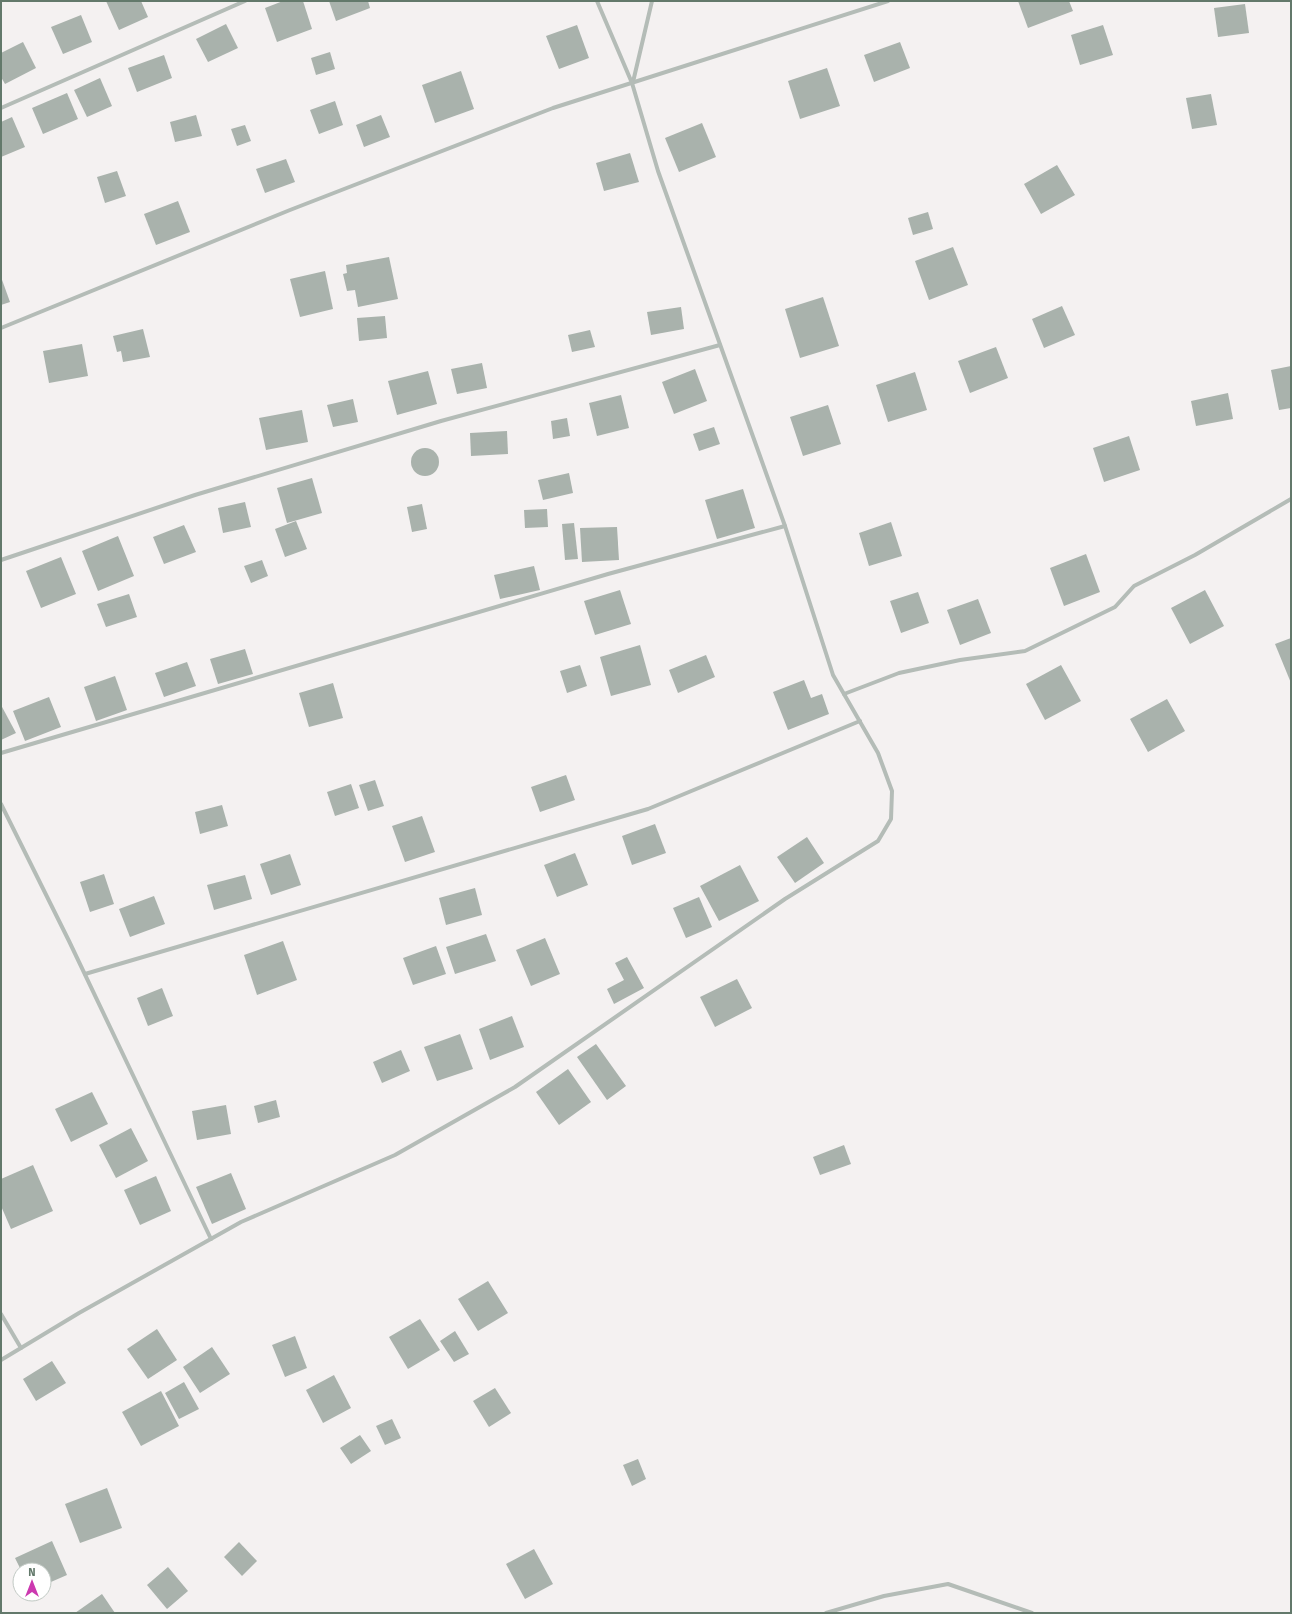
<svg xmlns="http://www.w3.org/2000/svg" width="1292" height="1614" font-family="'Fira Sans',sans-serif">
<rect width="100%" height="100%" fill="#f4f1f1"/>
<g fill="#a9b2ac">
<polygon points="106,1 141,1 148,17 119,30"/>
<polygon points="283,1 303,1 312,29 277,42 265,8"/>
<polygon points="329,1 368,1 370,8 336,21"/>
<polygon points="1018,1 1069,1 1073,11 1028,28"/>
<polygon points="1245,4 1249,33 1218,37 1214,8"/>
<polygon points="81,15 92,42 63,54 51,27"/>
<polygon points="226,24 238,48 208,62 196,39"/>
<polygon points="577,25 589,58 559,69 546,36"/>
<polygon points="1103,25 1113,55 1080,65 1071,35"/>
<polygon points="23,42 36,68 5,84 1,77 1,53"/>
<polygon points="900,42 910,68 874,82 864,55"/>
<polygon points="330,52 335,69 316,75 311,58"/>
<polygon points="164,55 172,78 137,92 128,68"/>
<polygon points="827,68 840,106 800,119 788,81"/>
<polygon points="461,71 474,109 435,123 422,85"/>
<polygon points="100,78 112,106 87,117 74,90"/>
<polygon points="67,93 78,119 43,134 32,108"/>
<polygon points="1211,94 1217,125 1192,129 1186,98"/>
<polygon points="335,101 343,125 319,134 310,110"/>
<polygon points="196,115 202,136 175,142 170,122"/>
<polygon points="381,115 390,137 364,147 356,125"/>
<polygon points="12,117 25,147 1,157 1,122"/>
<polygon points="702,123 716,157 679,172 665,138"/>
<polygon points="245,125 251,141 237,146 231,129"/>
<polygon points="630,153 639,182 604,191 596,163"/>
<polygon points="286,159 295,182 265,193 256,169"/>
<polygon points="1057,165 1075,195 1041,214 1024,184"/>
<polygon points="117,171 126,196 105,203 97,177"/>
<polygon points="178,201 190,232 156,245 144,214"/>
<polygon points="928,212 933,229 913,235 908,218"/>
<polygon points="953,247 968,285 929,300 915,261"/>
<polygon points="389,257 398,299 358,307 355,290 347,291 343,274 347,273 346,265"/>
<polygon points="325,271 333,309 300,317 290,279"/>
<polygon points="1,277 10,302 1,305"/>
<polygon points="823,297 839,346 800,358 785,309"/>
<polygon points="1062,306 1075,335 1044,348 1032,319"/>
<polygon points="681,307 684,329 651,335 647,312"/>
<polygon points="385,316 387,338 359,341 357,318"/>
<polygon points="143,329 150,357 123,362 121,351 117,352 113,336"/>
<polygon points="590,330 595,347 572,352 568,335"/>
<polygon points="82,344 88,376 49,383 43,351"/>
<polygon points="996,347 1008,378 970,393 958,361"/>
<polygon points="482,363 487,388 457,394 451,369"/>
<polygon points="1291,366 1291,408 1279,410 1271,370"/>
<polygon points="695,369 707,401 674,414 662,382"/>
<polygon points="428,371 437,404 397,415 388,381"/>
<polygon points="915,372 927,410 888,422 876,385"/>
<polygon points="1228,393 1233,419 1196,426 1191,401"/>
<polygon points="621,395 629,428 597,436 589,403"/>
<polygon points="353,399 358,422 333,427 327,405"/>
<polygon points="828,405 841,444 803,456 790,417"/>
<polygon points="302,410 308,442 266,450 259,418"/>
<polygon points="567,418 570,436 553,439 551,421"/>
<polygon points="714,427 720,444 699,451 693,434"/>
<polygon points="507,431 508,454 471,456 470,433"/>
<polygon points="1129,436 1140,470 1104,482 1093,448"/>
<circle cx="425" cy="462" r="14"/>
<polygon points="569,473 573,493 543,500 538,480"/>
<polygon points="312,478 322,513 287,523 277,488"/>
<polygon points="743,489 755,528 717,539 705,500"/>
<polygon points="245,502 251,527 223,533 218,508"/>
<polygon points="422,504 427,529 412,532 407,507"/>
<polygon points="547,509 548,527 525,528 524,510"/>
<polygon points="296,521 307,549 285,557 275,529"/>
<polygon points="891,522 902,556 869,566 859,533"/>
<polygon points="574,523 578,559 565,560 562,524"/>
<polygon points="184,525 196,552 164,564 153,537"/>
<polygon points="617,527 619,560 582,562 580,528"/>
<polygon points="118,536 134,576 98,591 82,551"/>
<polygon points="1086,554 1100,592 1064,606 1050,568"/>
<polygon points="61,557 76,594 41,608 26,571"/>
<polygon points="262,560 268,576 251,583 244,566"/>
<polygon points="534,566 540,590 500,599 494,575"/>
<polygon points="620,590 631,624 595,635 584,601"/>
<polygon points="1205,590 1224,626 1190,644 1171,608"/>
<polygon points="918,592 929,623 901,633 890,601"/>
<polygon points="129,594 137,617 106,627 97,604"/>
<polygon points="978,599 991,633 960,645 947,610"/>
<polygon points="1291,638 1291,683 1275,644"/>
<polygon points="640,645 651,685 611,696 600,657"/>
<polygon points="245,649 253,674 218,684 210,659"/>
<polygon points="706,655 715,677 678,693 669,670"/>
<polygon points="187,662 196,686 164,697 155,673"/>
<polygon points="580,665 587,686 567,693 560,671"/>
<polygon points="1061,665 1081,701 1045,720 1026,684"/>
<polygon points="115,676 127,710 96,721 84,687"/>
<polygon points="804,680 811,698 822,694 829,714 788,730 773,692"/>
<polygon points="333,683 343,718 309,727 299,693"/>
<polygon points="49,697 61,727 25,741 13,711"/>
<polygon points="1167,699 1185,731 1148,752 1130,719"/>
<polygon points="1,705 16,733 1,740"/>
<polygon points="566,775 575,800 540,812 531,787"/>
<polygon points="375,780 384,806 368,811 359,785"/>
<polygon points="351,784 359,808 335,816 327,792"/>
<polygon points="222,805 228,826 200,834 195,812"/>
<polygon points="422,816 435,852 405,862 392,826"/>
<polygon points="655,824 666,853 632,865 622,836"/>
<polygon points="807,837 824,863 795,883 777,857"/>
<polygon points="575,853 588,885 557,897 544,865"/>
<polygon points="290,854 301,885 271,895 260,864"/>
<polygon points="740,865 759,901 719,921 700,886"/>
<polygon points="104,874 114,904 90,912 80,882"/>
<polygon points="245,875 252,899 214,910 207,885"/>
<polygon points="475,888 482,915 446,925 439,898"/>
<polygon points="154,896 165,924 130,937 119,909"/>
<polygon points="699,897 712,927 686,938 673,908"/>
<polygon points="486,934 496,961 455,974 446,947"/>
<polygon points="545,938 560,974 531,986 516,950"/>
<polygon points="283,941 297,980 257,995 244,955"/>
<polygon points="436,946 446,974 413,985 403,958"/>
<polygon points="627,957 644,988 614,1004 607,989 624,980 615,963"/>
<polygon points="737,979 752,1008 715,1027 700,997"/>
<polygon points="162,988 173,1016 148,1026 137,998"/>
<polygon points="512,1016 524,1047 490,1060 479,1029"/>
<polygon points="460,1034 473,1069 437,1081 424,1047"/>
<polygon points="596,1044 626,1086 607,1100 577,1057"/>
<polygon points="401,1050 410,1071 382,1083 373,1062"/>
<polygon points="568,1069 591,1102 559,1125 536,1092"/>
<polygon points="92,1092 108,1124 71,1142 55,1109"/>
<polygon points="276,1100 280,1117 258,1123 254,1106"/>
<polygon points="226,1105 231,1134 197,1140 192,1111"/>
<polygon points="131,1128 148,1161 116,1178 99,1145"/>
<polygon points="844,1145 851,1164 820,1175 813,1157"/>
<polygon points="33,1165 53,1211 11,1229 1,1206 1,1179"/>
<polygon points="231,1173 246,1209 212,1224 196,1187"/>
<polygon points="156,1176 171,1211 140,1225 124,1190"/>
<polygon points="488,1281 508,1313 478,1331 458,1299"/>
<polygon points="420,1319 440,1350 408,1369 389,1337"/>
<polygon points="157,1329 177,1360 148,1379 127,1349"/>
<polygon points="455,1331 469,1354 454,1362 440,1341"/>
<polygon points="295,1336 307,1368 285,1377 272,1345"/>
<polygon points="212,1347 230,1374 200,1393 183,1367"/>
<polygon points="52,1361 66,1383 36,1401 23,1379"/>
<polygon points="334,1375 351,1408 323,1423 306,1390"/>
<polygon points="184,1382 199,1409 179,1419 165,1393"/>
<polygon points="495,1388 511,1413 489,1427 473,1401"/>
<polygon points="161,1391 179,1426 141,1446 122,1412"/>
<polygon points="392,1419 401,1438 385,1445 376,1426"/>
<polygon points="360,1435 371,1451 351,1464 340,1448"/>
<polygon points="638,1459 646,1479 632,1486 623,1465"/>
<polygon points="107,1488 122,1528 80,1543 65,1504"/>
<polygon points="52,1541 67,1575 44,1585 44,1570 21,1570 15,1558"/>
<polygon points="239,1542 257,1561 242,1576 224,1557"/>
<polygon points="534,1549 553,1584 525,1599 506,1564"/>
<polygon points="168,1567 188,1591 167,1609 147,1585"/>
<polygon points="102,1594 115,1613 75,1613"/>
</g>
<g fill="none" stroke-linecap="round" stroke-linejoin="round">
<g stroke="#b4bcb7" stroke-width="4">
<polyline points="633,82 652,1"/>
<polyline points="1,108 245,1"/>
<polyline points="1,328 290,210 553,108 888,1"/>
<polyline points="1,560 195,495 441,421 720,345"/>
<polyline points="844,694 899,673 960,660 1025,651 1115,607 1134,586 1195,555 1291,499"/>
<polyline points="1,753 608,574 785,526"/>
<polyline points="1,804 69,941 211,1239"/>
<polyline points="85,974 648,809 860,721"/>
<polyline points="1,1314 21,1348"/>
<polyline points="1,1360 79,1313 241,1222 395,1155 515,1087 785,899 878,841 891,819 892,791 878,753 833,675 785,526 658,171 632,83 597,1"/>
<polyline points="826,1613 884,1596 948,1584 1032,1613"/>
</g>
</g>
<rect width="1292" height="1614" fill="none" stroke="#63796b" stroke-width="4"/>
<g transform="translate(32 1582)"><circle r="19" fill="#ffffff" stroke="#c1c9c4"/>
<path d="M0-3L7 15L0 10L-7 15Z" fill="#cc39b0"/>
<text y="-6" font-size="11" font-weight="bold" text-anchor="middle" fill="#63796b">N</text>
</g>
</svg>
